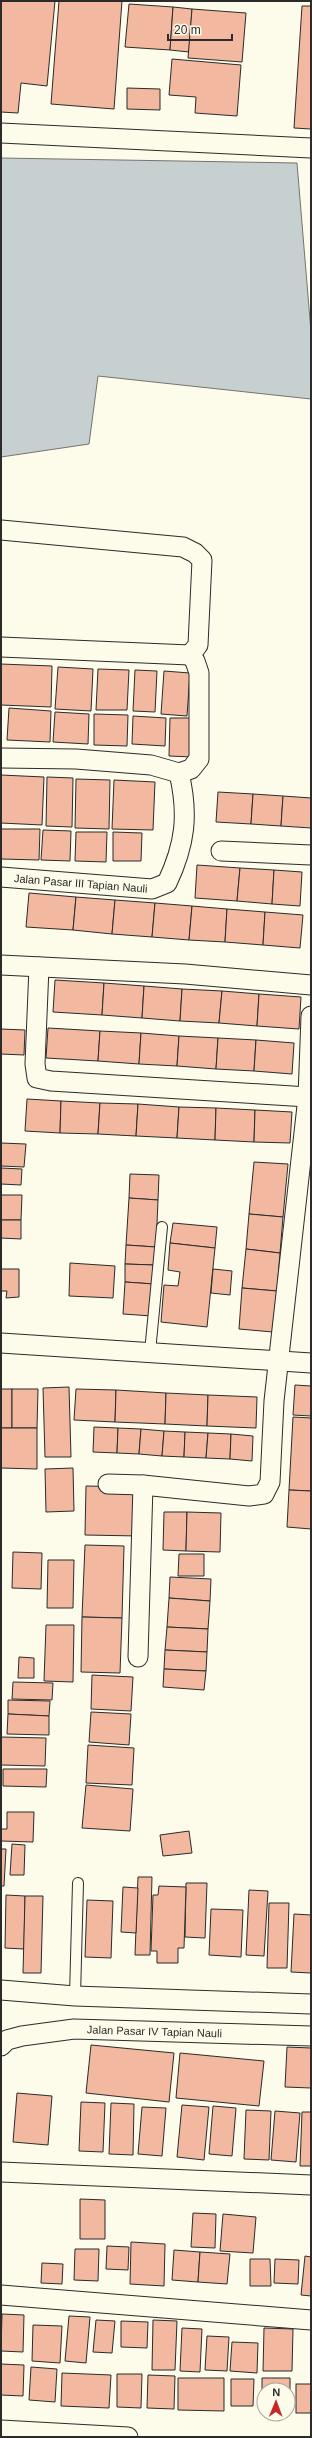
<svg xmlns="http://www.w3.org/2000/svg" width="312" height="2438" font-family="Arial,sans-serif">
<rect width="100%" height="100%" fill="#fdfbea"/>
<polygon fill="#c7d0d0" stroke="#74746e" points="1,158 297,163 311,332 311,399 98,376 89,444 1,457"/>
<g fill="#f2b8a0" stroke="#2b2b2b">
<polygon points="1,1 55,1 47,86 21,83 18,113 1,112"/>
<polygon points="59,1 122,1 114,109 51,104"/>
<polygon points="129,4 173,7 170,50 125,47"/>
<polygon points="302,6 311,6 311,129 294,128"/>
<polygon points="173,7 192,9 189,52 170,50"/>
<polygon points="192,9 246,13 242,62 188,58"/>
<polygon points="172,59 241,65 237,116 195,113 196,97 169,95"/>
<polygon points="127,88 160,89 160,110 127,109"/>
<polygon points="1,664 52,666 51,707 1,705"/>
<polygon points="58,667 93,669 91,711 55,709"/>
<polygon points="98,669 129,670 127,710 96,710"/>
<polygon points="135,670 157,671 155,712 133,711"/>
<polygon points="164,671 190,673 187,716 161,714"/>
<polygon points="9,708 51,711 50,742 7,740"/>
<polygon points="55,712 89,714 88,744 53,742"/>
<polygon points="94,714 128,715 127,746 94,745"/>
<polygon points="133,716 166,718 165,746 132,744"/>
<polygon points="170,718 194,718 193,757 169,756"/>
<polygon points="1,775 44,777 42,825 1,823"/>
<polygon points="47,777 73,778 72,827 46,826"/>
<polygon points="76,779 110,780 109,829 75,828"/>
<polygon points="114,780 155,782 153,830 112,829"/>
<polygon points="218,792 253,794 251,824 216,822"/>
<polygon points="253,794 283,796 281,826 251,824"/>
<polygon points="283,796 311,798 311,828 281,826"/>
<polygon points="1,829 40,829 39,860 1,859"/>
<polygon points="43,830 71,831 70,861 41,860"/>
<polygon points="76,832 107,832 106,862 75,861"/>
<polygon points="113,832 142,833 141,861 113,861"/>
<polygon points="197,865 240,868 237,901 195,898"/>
<polygon points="240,868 274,870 272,904 237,901"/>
<polygon points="274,870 302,872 300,906 272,904"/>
<polygon points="29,893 76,897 73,930 26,927"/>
<polygon points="76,897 115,900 112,934 73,930"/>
<polygon points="115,900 155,903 152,937 112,934"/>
<polygon points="155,903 192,906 189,940 152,937"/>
<polygon points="192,906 227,909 225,942 189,940"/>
<polygon points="227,909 265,912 263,945 225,942"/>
<polygon points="265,912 303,915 300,948 263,945"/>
<polygon points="55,980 104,983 102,1015 53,1012"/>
<polygon points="104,983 144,986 142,1018 102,1015"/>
<polygon points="144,986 182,989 180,1021 142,1018"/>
<polygon points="182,989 222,991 219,1023 180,1021"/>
<polygon points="222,991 259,994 257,1026 219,1023"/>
<polygon points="259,994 301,997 299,1029 257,1026"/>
<polygon points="48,1028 100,1031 98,1061 46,1058"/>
<polygon points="1,1029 25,1030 24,1055 1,1054"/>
<polygon points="100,1031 141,1033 139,1064 98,1061"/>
<polygon points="141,1033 179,1036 177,1066 139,1064"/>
<polygon points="179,1036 218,1038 216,1069 177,1066"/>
<polygon points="218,1038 256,1040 254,1071 216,1069"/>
<polygon points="256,1040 294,1043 292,1074 254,1071"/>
<polygon points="27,1099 61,1101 60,1133 25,1131"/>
<polygon points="61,1101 100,1103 98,1134 60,1133"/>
<polygon points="100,1103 138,1104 136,1136 98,1134"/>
<polygon points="138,1104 179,1107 177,1138 136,1136"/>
<polygon points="179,1107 216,1108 215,1140 177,1138"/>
<polygon points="216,1108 255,1110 254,1142 215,1140"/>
<polygon points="255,1110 292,1112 290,1143 254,1142"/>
<polygon points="1,1143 26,1144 24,1167 1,1166"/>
<polygon points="254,1162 288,1164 283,1217 249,1214"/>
<polygon points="1,1168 22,1169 21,1185 1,1184"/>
<polygon points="130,1174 159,1175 158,1200 129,1198"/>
<polygon points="1,1195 22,1195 21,1220 1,1220"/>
<polygon points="129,1198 158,1200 156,1247 126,1245"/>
<polygon points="249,1214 283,1217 280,1253 246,1249"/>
<polygon points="1,1220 21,1220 21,1239 1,1238"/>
<polygon points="173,1223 217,1227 215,1248 170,1243"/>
<polygon points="170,1243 215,1248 207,1327 161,1322 164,1285 178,1286 180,1272 168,1270"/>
<polygon points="126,1245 156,1247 155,1265 125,1264"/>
<polygon points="246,1249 280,1253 277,1291 242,1288"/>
<polygon points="70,1263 115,1266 113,1298 69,1296"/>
<polygon points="125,1264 155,1265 154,1284 125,1282"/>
<polygon points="1,1269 19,1269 19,1297 6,1298 7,1291 1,1291"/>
<polygon points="213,1269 232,1271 230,1295 211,1293"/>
<polygon points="125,1282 154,1284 152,1316 123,1314"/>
<polygon points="242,1288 277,1291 273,1332 239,1329"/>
<polygon points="295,1385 311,1386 311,1416 293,1415"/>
<polygon points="69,1387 71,1457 45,1457 43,1388"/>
<rect x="1" y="1389" width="11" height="39"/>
<polygon points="12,1389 38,1389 37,1428 12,1428"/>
<polygon points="76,1389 116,1390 115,1422 74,1420"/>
<polygon points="116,1390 166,1393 165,1424 115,1422"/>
<polygon points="166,1393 208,1395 207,1426 165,1424"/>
<polygon points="208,1395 257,1397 256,1428 207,1426"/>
<polygon points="293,1417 311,1418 311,1491 289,1490"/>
<polygon points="94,1427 118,1428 117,1453 93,1452"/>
<polygon points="1,1428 37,1428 37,1469 1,1468"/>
<polygon points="118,1428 141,1429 139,1454 117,1453"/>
<polygon points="141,1429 164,1431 162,1456 139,1454"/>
<polygon points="164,1431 185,1432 184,1457 162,1456"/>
<polygon points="185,1432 208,1433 206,1458 184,1457"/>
<polygon points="208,1433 231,1434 230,1459 206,1458"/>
<polygon points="231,1434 253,1436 252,1461 230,1459"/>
<polygon points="73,1468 74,1511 46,1512 45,1469"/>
<polygon points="86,1486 140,1487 139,1536 85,1535"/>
<polygon points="289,1490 311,1491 311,1529 287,1527"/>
<polygon points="164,1512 187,1512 186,1551 163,1550"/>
<polygon points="187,1512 221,1513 220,1552 186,1551"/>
<polygon points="85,1545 124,1546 122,1618 82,1617"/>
<polygon points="13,1552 42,1553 41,1589 12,1588"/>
<polygon points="179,1554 204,1554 204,1576 178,1576"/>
<polygon points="48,1560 74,1560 73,1608 47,1608"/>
<polygon points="170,1577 211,1579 210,1601 169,1598"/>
<polygon points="169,1598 210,1601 208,1629 167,1627"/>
<polygon points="82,1617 122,1618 120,1673 81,1672"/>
<polygon points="46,1625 74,1625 73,1682 44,1681"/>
<polygon points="167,1627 208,1629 207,1652 165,1650"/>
<polygon points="165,1650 207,1652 206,1671 164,1669"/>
<polygon points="19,1657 34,1658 34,1678 18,1678"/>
<polygon points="164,1669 206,1671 204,1690 163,1687"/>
<polygon points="92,1675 133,1677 131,1711 91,1709"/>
<polygon points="13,1682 53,1683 52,1700 12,1699"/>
<polygon points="8,1700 50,1701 49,1716 8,1714"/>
<polygon points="91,1712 131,1714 129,1745 89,1742"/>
<polygon points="8,1714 49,1716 49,1735 7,1734"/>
<polygon points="1,1737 46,1738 45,1766 1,1765"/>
<polygon points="88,1745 134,1748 132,1785 86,1783"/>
<polygon points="3,1769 47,1769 46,1787 3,1786"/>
<polygon points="86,1785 133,1789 130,1831 82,1828"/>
<polygon points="7,1812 34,1812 33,1842 1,1841 1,1829 7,1829"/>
<polygon points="189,1831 192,1853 163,1856 160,1835"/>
<polygon points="12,1844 25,1845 24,1875 10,1875"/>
<polygon points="1,1849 6,1849 4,1886 1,1886"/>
<polygon points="138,1877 152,1877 150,1955 135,1955"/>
<polygon points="186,1883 207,1883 205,1938 185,1937"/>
<polygon points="159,1886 186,1887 184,1948 178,1948 178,1963 157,1963 157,1951 151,1951 153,1895 158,1895"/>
<polygon points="123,1887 138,1888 136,1933 121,1932"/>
<polygon points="249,1890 268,1891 264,1956 246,1955"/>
<polygon points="6,1895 25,1896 24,1949 5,1948"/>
<polygon points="25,1896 43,1896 41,1973 23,1973"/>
<polygon points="87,1900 113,1901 111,1958 85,1957"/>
<polygon points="269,1903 289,1903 287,1968 267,1968"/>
<polygon points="211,1909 243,1910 241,1957 209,1955"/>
<polygon points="294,1914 311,1915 311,1973 291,1972"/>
<polygon points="91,2045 174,2053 169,2102 86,2093"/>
<polygon points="287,2047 311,2048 311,2088 285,2087"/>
<polygon points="180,2053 264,2061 259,2106 176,2098"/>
<polygon points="17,2093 52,2096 48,2145 13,2142"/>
<polygon points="81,2102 105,2103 103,2152 79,2151"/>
<polygon points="111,2103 134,2104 133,2155 109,2154"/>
<polygon points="182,2105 209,2107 204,2160 177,2157"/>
<polygon points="213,2106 236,2108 232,2156 209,2154"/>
<polygon points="142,2107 166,2108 162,2156 138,2154"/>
<polygon points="246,2110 271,2111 269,2160 244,2159"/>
<polygon points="275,2111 300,2113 296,2162 271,2160"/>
<polygon points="302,2112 311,2112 311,2166 300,2166"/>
<polygon points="80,2199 105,2200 105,2239 80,2239"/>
<polygon points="193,2213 216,2214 215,2248 191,2247"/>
<polygon points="223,2214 256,2217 253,2253 220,2251"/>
<polygon points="131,2242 165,2244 164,2286 130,2284"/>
<polygon points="107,2246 129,2247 128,2270 106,2269"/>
<polygon points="75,2249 99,2249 98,2281 74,2280"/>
<polygon points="174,2250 200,2252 198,2282 172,2280"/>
<polygon points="200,2252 230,2254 227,2284 198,2282"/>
<polygon points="305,2256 311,2257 311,2296 301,2295"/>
<polygon points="250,2259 270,2259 271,2286 250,2286"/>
<polygon points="275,2259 299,2260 298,2284 274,2283"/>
<polygon points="42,2263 63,2264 62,2284 41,2283"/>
<polygon points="2,2314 24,2315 23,2352 1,2351"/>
<polygon points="69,2316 90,2317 86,2363 65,2361"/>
<polygon points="96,2320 115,2321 112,2353 93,2352"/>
<polygon points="153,2320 177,2321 175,2370 152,2370"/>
<polygon points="121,2321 148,2322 147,2348 121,2347"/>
<polygon points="33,2325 62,2326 60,2363 32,2361"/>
<polygon points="182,2328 202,2329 200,2372 180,2371"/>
<polygon points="264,2328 293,2329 292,2371 263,2371"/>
<polygon points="207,2336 229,2337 227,2371 205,2370"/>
<polygon points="232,2342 258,2343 257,2373 230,2371"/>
<polygon points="1,2364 24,2365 23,2396 1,2395"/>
<polygon points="31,2367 57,2369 55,2402 29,2400"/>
<polygon points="62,2373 111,2375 109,2408 61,2406"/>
<polygon points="117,2374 142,2374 141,2408 117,2407"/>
<polygon points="148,2375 175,2376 174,2409 147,2408"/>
<polygon points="178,2378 224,2378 224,2411 178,2410"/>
<polygon points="262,2378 290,2378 290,2411 288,2390 264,2390 262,2411"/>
<polygon points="231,2379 254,2379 253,2406 231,2406"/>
<rect x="296" y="2384" width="15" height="29"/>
</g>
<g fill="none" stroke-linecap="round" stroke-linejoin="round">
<g stroke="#2b2b2b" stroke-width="12">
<g id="lane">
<polyline points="150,1352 162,1227"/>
<polyline points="75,1996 78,1883"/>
</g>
</g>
<g stroke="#2b2b2b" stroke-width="21">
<g id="street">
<polyline points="1,133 311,148"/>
<polyline points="1,530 183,547 195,553 202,560 198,645 190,655 1,647"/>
<polyline points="1,758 76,759 151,765 179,773 191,769 199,759 199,673 195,661 190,655"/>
<polyline points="221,851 311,855"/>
<path id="s1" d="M1,877L152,889L167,883C185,845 189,815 179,773"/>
<polyline points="1,965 185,974 311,985"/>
<polyline points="39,967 35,1064 37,1078 51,1081 308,1097"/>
<polyline points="1,1343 311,1363"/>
<polyline points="108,1484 143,1485 249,1496 264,1494 270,1482 274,1401 308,1097 311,1016"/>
<polyline points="138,1657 143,1485"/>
<polyline points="1,1990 75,1996 311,2004"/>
<path id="s2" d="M1,2046L7,2040L22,2036L74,2029L311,2036"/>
<polyline points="1,2172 311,2185"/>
<polyline points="1,2295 311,2320"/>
<polyline points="1,2430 128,2437"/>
</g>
</g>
<use href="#lane" stroke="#fdfbea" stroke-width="10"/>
<use href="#street" stroke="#fdfbea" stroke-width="19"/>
</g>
<g text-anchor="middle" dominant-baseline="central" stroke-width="3" stroke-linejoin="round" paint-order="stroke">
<g font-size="11" fill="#2b2b2b" stroke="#fdfbea">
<text stroke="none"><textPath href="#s1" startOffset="80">Jalan Pasar III Tapian Nauli</textPath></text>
<text stroke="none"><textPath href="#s2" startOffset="157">Jalan Pasar IV Tapian Nauli</textPath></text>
</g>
</g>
<rect width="312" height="2438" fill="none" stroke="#2b2b2b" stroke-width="4"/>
<g transform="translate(276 2402) rotate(1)"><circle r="19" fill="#fdfbea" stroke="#a9a89e"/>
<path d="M0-3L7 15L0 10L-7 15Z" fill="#c62828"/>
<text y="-6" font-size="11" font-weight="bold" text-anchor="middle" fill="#2b2b2b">N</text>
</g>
<path d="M168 34v6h64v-6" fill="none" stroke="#2b2b2b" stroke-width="2"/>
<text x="174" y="34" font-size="12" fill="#2b2b2b" stroke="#fdfbea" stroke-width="3" paint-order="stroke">20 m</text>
</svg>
